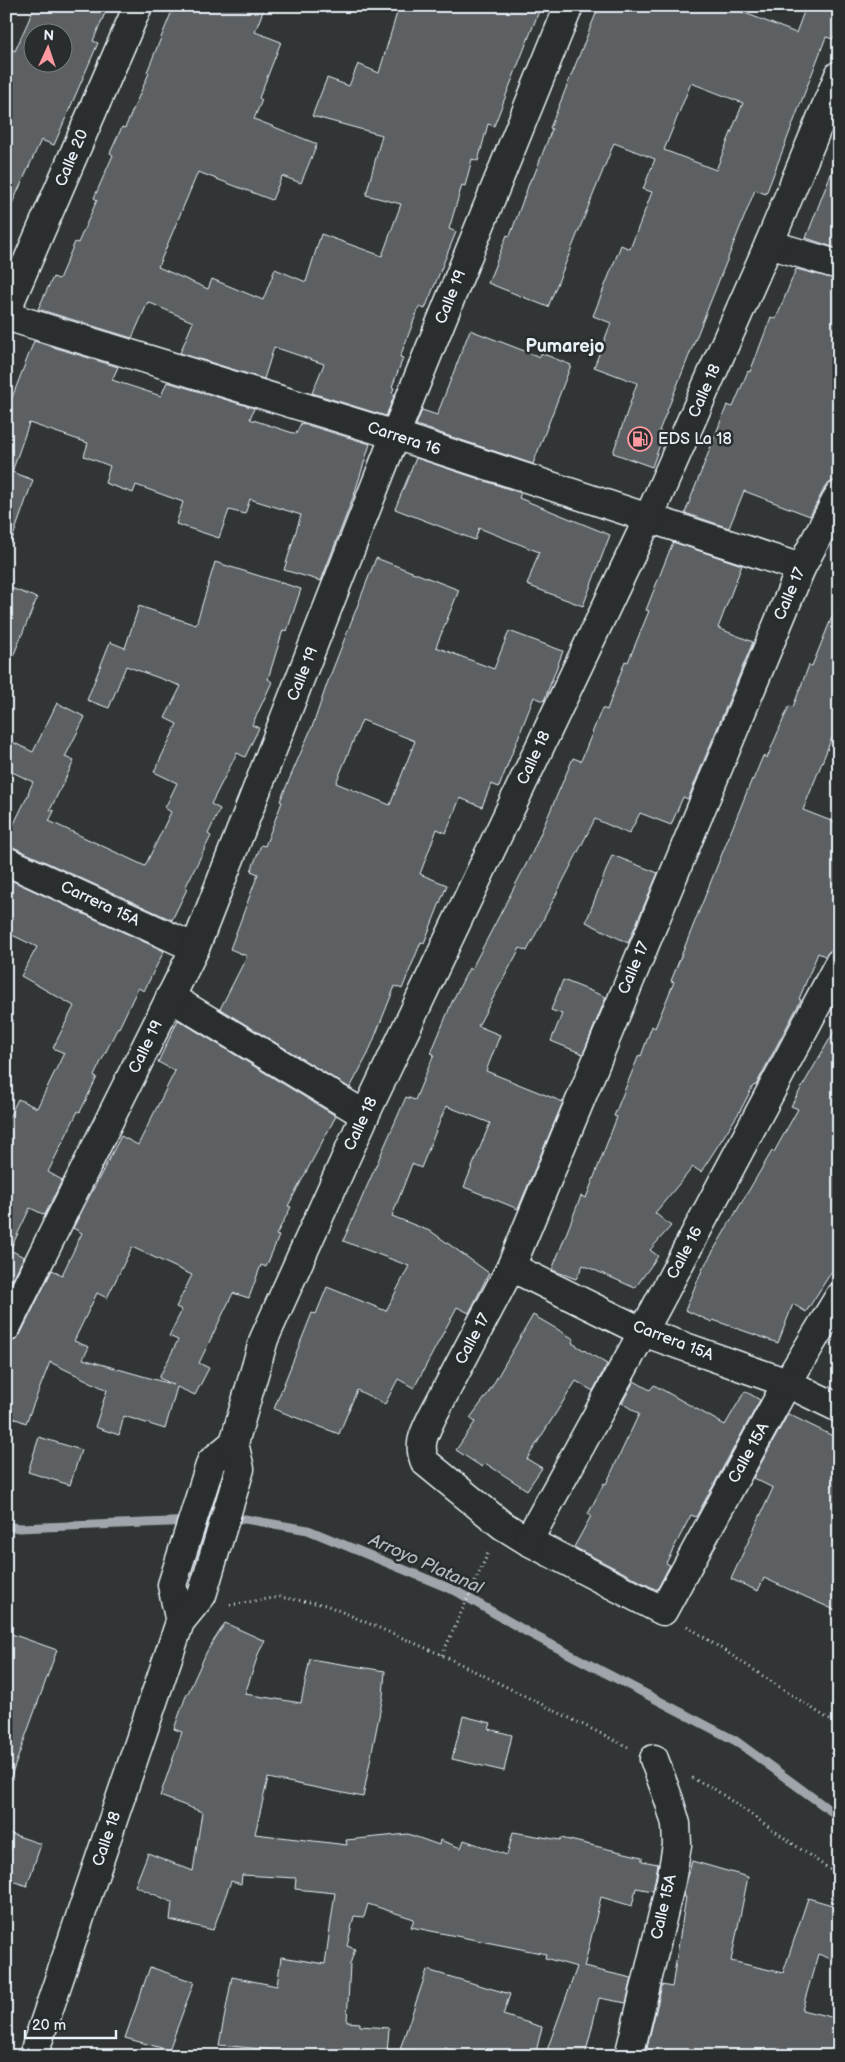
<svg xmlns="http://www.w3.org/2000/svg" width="845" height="2062" font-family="'Balsamiq Sans',sans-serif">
<rect width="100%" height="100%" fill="#323536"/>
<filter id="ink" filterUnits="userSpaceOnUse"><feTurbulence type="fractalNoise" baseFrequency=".02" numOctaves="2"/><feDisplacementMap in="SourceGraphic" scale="10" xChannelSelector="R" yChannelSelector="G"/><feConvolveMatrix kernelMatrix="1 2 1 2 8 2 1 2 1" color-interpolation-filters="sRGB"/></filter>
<g filter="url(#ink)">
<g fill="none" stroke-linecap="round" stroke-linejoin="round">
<polyline stroke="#9fa5aa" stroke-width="9" points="6,1526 19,1528 245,1519 308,1530 456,1591 529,1633 736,1741 839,1817"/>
</g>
<g fill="#5c6063" stroke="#e8f1f8" fill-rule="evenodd">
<path d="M35,6H108L93,41L98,43L54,145L41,140L6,217V47L15,51ZM32,32H62V62H32Z"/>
<polygon points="174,6 265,6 255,32 281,42 259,98 262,100 254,119 317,144 301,183 282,176 272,200 198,172 158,267 208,289 212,279 263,300 275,269 306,282 321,234 382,256 401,204 366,195 382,135 312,116 327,78 349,86 358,64 379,73 399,6 541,6 494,126 488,124 478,161 472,159 465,186 462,185 449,229 456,232 425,309 419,307 400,357 403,358 392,387 394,388 392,393 395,394 386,416 312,393 324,364 274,347 264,379 180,353 193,322 148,302 132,338 38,309 53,277 59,279 75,242 78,243 97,200 94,198 113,155 110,153 122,127 125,128 149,73 147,72"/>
<path d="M599,6H727L796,33L806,6H839V24L833,39L826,37L766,194L755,190L659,431L664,433L652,467L613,453L637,383L594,367L611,323L593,316L621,245L630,249L652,192L643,189L655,159L614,143L548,307L488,283L507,235L510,236L531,178H533L552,129L550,128ZM691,83L743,103L716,170L664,150Z"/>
<polygon points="837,158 839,158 839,249 806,238"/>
<polygon points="796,269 839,280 839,479 831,482 825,487 810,516 744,491 729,528 685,513 727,405 733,407 748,371 750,372 771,317 776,319"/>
<polygon points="470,330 540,357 541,353 571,365 533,464 416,425 422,410 437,415"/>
<polygon points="34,341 118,367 112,380 161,396 167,382 254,408 250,419 296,434 301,423 370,444 354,495 321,581 284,570 301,515 250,499 245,514 229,510 219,538 176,524 183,502 136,485 133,493 105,483 110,466 84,456 88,443 29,423 12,472 33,480 10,545 6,544 6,413"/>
<polygon points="416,458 521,493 519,498 610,535 583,606 527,585 539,552 479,528 475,540 395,509"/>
<polygon points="673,542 742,565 718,628 753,642 688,799 683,797 671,825 640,813 629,834 595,819 527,951 520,948 478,1026 500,1035 486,1071 563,1102 518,1209 464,1187 490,1123 446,1106 421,1168 412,1164 392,1216 432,1232 489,1273 469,1313 457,1307 414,1388 398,1379 385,1404 357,1390 339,1434 274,1409 312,1313 316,1314 327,1287 386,1311 409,1266 343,1241 406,1097 415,1100 434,1054 431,1053 452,1002 469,968 471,970 533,851 573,758 581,761 602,708 607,710 625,661 628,662 649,611 646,610"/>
<path d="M376,558L459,590L436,647L494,669L509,631L563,651L544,701L534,697L499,787L491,784L482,807L460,798L446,833L437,829L420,874L447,885L424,943L421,942L402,989L395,986L368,1054L350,1088L220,1009L247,956L230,949L258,874L251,871L261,845L265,846L282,802L280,801L314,722L327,684ZM362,720L415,741L390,805L336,783Z"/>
<polygon points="215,562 301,589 287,631 283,630 268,679 272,682 252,725 259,728 245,757 237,753 211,804 220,809 208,834 211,836 185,888 187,889 172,920 13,847 6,846 6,840 29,793 28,793 33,782 6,769 6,739 33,752 57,703 85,717 65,757 74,761 50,810 54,811 49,821 145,866 171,812 165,808 177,783 154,772 177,724 165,718 181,686 126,666 109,708 87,700 110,642 125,648 139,606 196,625"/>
<polygon points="6,586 37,598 7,671 6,671"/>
<polygon points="838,602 839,720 803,810 839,824 839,932 832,949 825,956 818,953 799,999 801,1000 756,1085 753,1086 740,1111 701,1172 693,1167 655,1213 671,1226 650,1250 658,1256 635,1288 583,1265 576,1279 552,1270 581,1196 586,1198 617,1117 614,1116 639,1055 641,1056 652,1026 655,1028 674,982 671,981 752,779 753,780 763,756 767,758 789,706 793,707 809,665 812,666"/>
<polygon points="612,855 658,873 628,943 586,922"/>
<polygon points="6,878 164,951 144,991 138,988 119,1028 118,1027 94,1076 97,1077 80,1112 78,1111 48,1172 62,1180 45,1215 30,1208 10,1250 24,1257 6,1292 6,1123 18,1099 37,1108 64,1053 53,1048 74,1006 21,976 37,947 6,932"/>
<polygon points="563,980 606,997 583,1054 551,1041 562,1014 551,1010"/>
<path d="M178,1020L336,1116L288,1206L291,1207L276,1235L279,1236L266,1267L261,1265L249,1298L233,1293L199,1363L209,1368L195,1395L177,1387L165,1429L124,1416L119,1435L95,1427L107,1390L50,1362L26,1423L6,1415V1344L14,1341L20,1335L52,1270L62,1275L82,1233L73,1228L121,1136L138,1145L175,1071L158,1062ZM132,1247L192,1275L176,1307L182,1310L169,1336L178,1340L159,1378L174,1385L83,1359L89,1347L74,1341L97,1293L107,1298Z"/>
<polygon points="839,1023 839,1260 806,1312 793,1304 778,1343 713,1320 712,1322 685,1310 703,1268 772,1151 774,1152 798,1109 791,1106"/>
<polygon points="533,1315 574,1339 572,1343 607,1364 593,1391 576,1381 527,1459 542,1468 527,1490 485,1463 482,1467 456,1450 475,1422 470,1418 487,1395"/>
<polygon points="634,1381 650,1390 654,1385 725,1425 745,1391 760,1400 696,1517 691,1515 666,1563 670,1565 657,1590 574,1547 591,1516 588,1514 604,1483 606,1484 639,1414 622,1403"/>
<polygon points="788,1414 839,1439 839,1612 764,1578 758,1591 731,1579 773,1488 753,1478"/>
<polygon points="39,1437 81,1450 70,1485 28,1472"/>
<polygon points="225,1623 265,1641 259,1652 245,1694 301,1703 310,1659 385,1671 383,1696 363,1797 268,1778 255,1834 347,1845 346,1840 408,1834 439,1845 440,1840 461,1848 464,1840 507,1855 513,1832 560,1840 561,1838 642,1857 642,1861 658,1864 653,1891 636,1888 632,1906 601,1897 584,1967 632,1978 626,2003 599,1998 585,2056 560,2056 547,2050 577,1967 545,1958 546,1954 411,1927 414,1919 368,1904 364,1917 354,1916 347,1946 355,1949 350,1964 347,2022 360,2023 360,2026 389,2028 387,2054 360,2052 360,2056 305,2056 305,2053 219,2045 232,1977 277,1986 281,1957 325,1964 335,1893 295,1889 296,1878 242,1875 241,1884 231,1881 213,1930 170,1920 172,1902 135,1886 148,1853 193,1871 202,1812 160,1796 182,1732 174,1729 187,1693 188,1693 207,1651"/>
<polygon points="6,1632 57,1650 10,1779 6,1779"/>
<polygon points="463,1716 491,1723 489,1729 512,1735 504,1771 452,1759"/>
<polygon points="6,1832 41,1844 27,1886 6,1879"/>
<polygon points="692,1861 748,1877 731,1961 783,1973 808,1898 839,1907 839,1962 818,1954 802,2010 839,2019 839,2056 645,2056 662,1985 672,1987 686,1897 683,1896"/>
<polygon points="150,1967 194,1982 169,2050 125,2038"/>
<polygon points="427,1970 510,1994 503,2015 542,2027 535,2056 477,2056 444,2048 442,2056 400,2049"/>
</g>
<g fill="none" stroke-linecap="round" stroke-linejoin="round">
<g stroke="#e8f1f8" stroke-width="31">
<g id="minor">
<polyline points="769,244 839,265"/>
<polyline points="6,311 138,6"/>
<polyline points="6,316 395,435 801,568"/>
<path d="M839,495L801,568L511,1267L433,1415C425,1432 417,1444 425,1462L502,1525L528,1541L663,1611L787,1383L839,1297"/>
<polyline points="6,861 195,948"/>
<polyline points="170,997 365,1115"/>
<polyline points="511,1267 643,1332 787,1383 839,1408"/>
<polyline points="6,1328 195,948 395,435 569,6"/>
<polyline points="528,1541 643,1332 839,963"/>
<polyline points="629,2056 671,1881 677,1845 676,1824 669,1800 654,1759"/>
</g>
</g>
<g stroke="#e8f1f8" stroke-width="31">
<g id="major">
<polyline points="180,1622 172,1585 211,1462 234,1443"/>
<polyline points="33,2056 180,1622 202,1595 240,1469 234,1443 264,1339 365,1115 648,519 769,244 839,75"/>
</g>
</g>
<g stroke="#e8f1f8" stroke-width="3" stroke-dasharray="1 4" stroke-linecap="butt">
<polyline points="230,1605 280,1597 326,1605 442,1655 628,1747"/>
<polyline points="687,1626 839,1726"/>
<polyline points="442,1655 489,1551"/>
<polyline points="692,1778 713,1788 839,1876"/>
</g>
<use href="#minor" stroke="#2a2d2e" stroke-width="28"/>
<use href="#major" stroke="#2a2d2e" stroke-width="28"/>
</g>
</g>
<defs>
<g id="fuel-ring" transform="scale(1.25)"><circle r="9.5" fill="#2a2d2e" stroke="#ff9aa2" stroke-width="1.5"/><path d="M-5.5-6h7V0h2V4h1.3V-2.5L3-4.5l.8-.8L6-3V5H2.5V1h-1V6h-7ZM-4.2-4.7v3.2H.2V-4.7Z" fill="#ff9aa2"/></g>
</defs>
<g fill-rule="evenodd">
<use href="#fuel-ring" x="640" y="439"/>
</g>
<g text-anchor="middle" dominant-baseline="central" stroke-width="5" stroke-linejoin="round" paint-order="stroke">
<g font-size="16" fill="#e8f1f8" stroke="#2a2d2e">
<text transform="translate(72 158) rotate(-67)">Calle 20</text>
<text transform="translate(451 297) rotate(-68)">Calle 19</text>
<text transform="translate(705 391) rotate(-66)">Calle 18</text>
<text transform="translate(404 439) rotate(18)">Carrera 16</text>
<text transform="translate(790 594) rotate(-67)">Calle 17</text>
<text transform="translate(303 674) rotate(-68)">Calle 19</text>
<text transform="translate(534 758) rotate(-65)">Calle 18</text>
<text transform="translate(100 904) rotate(25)">Carrera 15A</text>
<text transform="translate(634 968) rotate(-67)">Calle 17</text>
<text transform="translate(146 1047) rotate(-64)">Calle 19</text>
<text transform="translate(361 1124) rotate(-65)">Calle 18</text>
<text transform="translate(685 1253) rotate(-62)">Calle 16</text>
<text transform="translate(473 1339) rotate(-62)">Calle 17</text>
<text transform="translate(673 1341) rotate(21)">Carrera 15A</text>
<text transform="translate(749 1453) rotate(-61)">Calle 15A</text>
<text transform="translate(107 1839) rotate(-71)">Calle 18</text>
<text transform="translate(664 1907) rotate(-77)">Calle 15A</text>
</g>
<g font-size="16" fill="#e8f1f8" stroke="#2a2d2e" text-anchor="start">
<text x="658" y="439">EDS La 18</text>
</g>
<g font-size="18" font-weight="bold" fill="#e8f1f8" stroke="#2a2d2e">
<text x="565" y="346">Pumarejo</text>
</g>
<g font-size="18" font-style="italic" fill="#b1b8be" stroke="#2a2d2e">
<text transform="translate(426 1564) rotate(24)">Arroyo Platanal</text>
</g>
</g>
<rect width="845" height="2062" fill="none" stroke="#2a2d2e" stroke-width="25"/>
<rect x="12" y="12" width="820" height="2037" fill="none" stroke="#e8f1f8" stroke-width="2" filter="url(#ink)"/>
<g transform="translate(48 48) rotate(3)"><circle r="24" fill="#2a2d2e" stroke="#767b7f"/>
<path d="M0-4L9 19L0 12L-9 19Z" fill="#ff9aa2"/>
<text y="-8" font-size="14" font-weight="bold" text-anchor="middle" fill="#e8f1f8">N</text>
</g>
<path d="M25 2030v8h91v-8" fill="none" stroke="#e8f1f8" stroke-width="2.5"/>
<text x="32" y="2030" font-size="15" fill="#e8f1f8" stroke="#2a2d2e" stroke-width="4" paint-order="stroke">20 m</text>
</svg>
